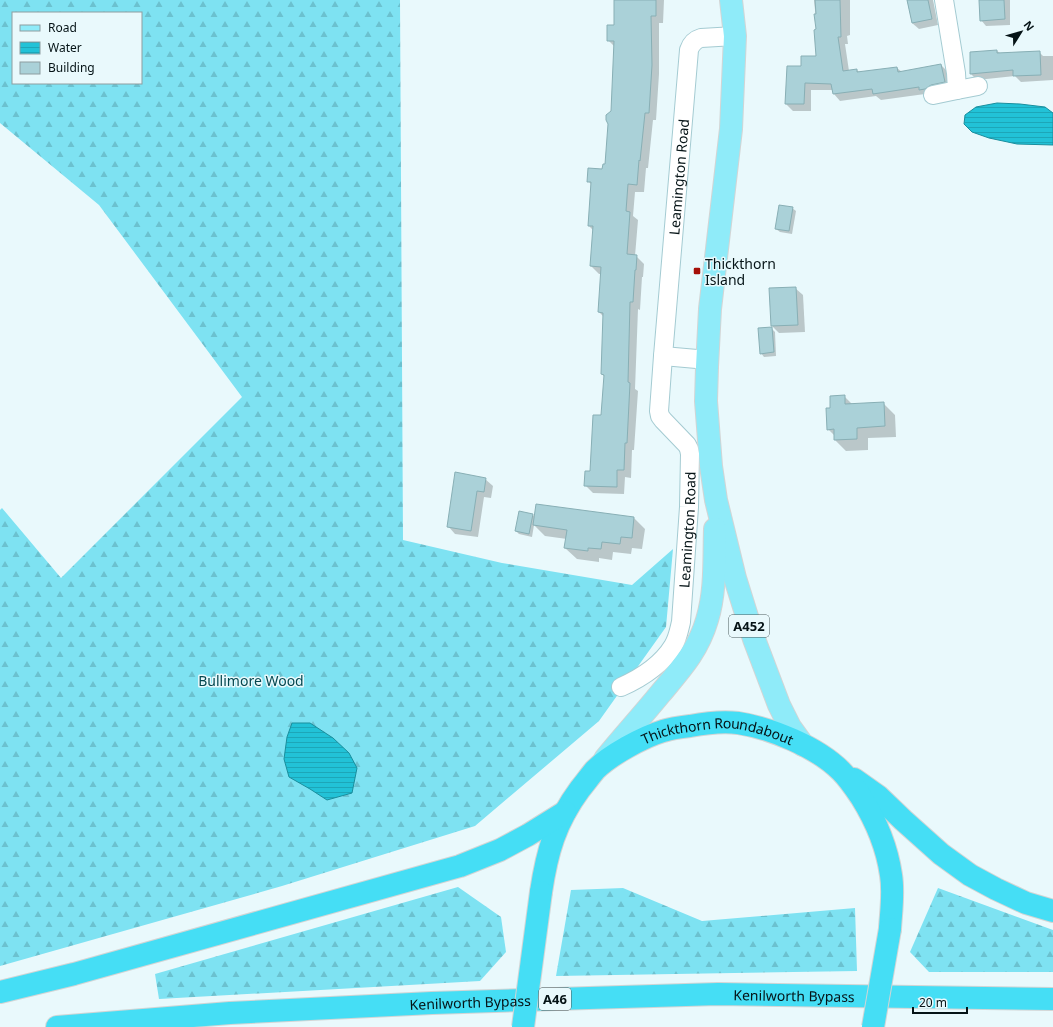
<svg xmlns="http://www.w3.org/2000/svg" width="1053" height="1027" font-family="'Noto Sans',sans-serif">
<defs>
<pattern id="forest-firs" width="22" height="20" patternUnits="userSpaceOnUse"><rect width="22" height="20" fill="#7ee2f2"/><path d="M5 1l3.5 6h-7zM16 11l3.5 6h-7z" fill="#6bc1cf"/></pattern>
<pattern id="water-rules" width="6" height="5" patternUnits="userSpaceOnUse"><rect width="6" height="5" fill="#22c2d7"/><path d="M0 2.5h6" fill="none" stroke="#1da6b8"/></pattern>
</defs>
<rect width="100%" height="100%" fill="#e9f9fc"/>
<g fill="url(#forest-firs)" fill-rule="evenodd">
<path d="M0,0H400L403,540L502,563L632,585L673,549L666,627L599,721L475,826L282,886L0,966V510L2,508L61,578L242,397L99,205L0,123ZM13,13H141V83H13Z"/>
<polygon points="458,887 501,917 506,952 480,981 159,999 155,974"/>
<polygon points="623,888 702,921 855,908 857,971 556,976 571,890"/>
<polygon points="938,888 1053,930 1053,972 929,972 910,952"/>
</g>
<g fill="url(#water-rules)" stroke="#198e9d">
<polygon points="997,103 1020,104 1045,107 1053,113 1053,145 1017,144 989,138 972,132 964,124 965,115 976,107"/>
<polygon points="292,723 310,723 333,738 349,753 357,768 352,793 327,800 310,789 289,777 284,759 287,737"/>
</g>
<g fill="#0003">
<polygon points="615,0 664,0 663,23 659,23 659,74 656,120 653,120 648,168 646,168 644,192 635,192 633,216 638,220 635,256 636,256 644,264 643,277 642,277 640,310 638,309 635,389 638,391 634,450 632,450 631,478 625,477 624,494 593,493 585,485 591,472 602,416 605,377 602,374 604,317 599,312 602,274 599,274 591,266 594,231 589,226 592,185 588,181 603,170 605,165 612,111 615,47 608,40 615,26"/>
<polygon points="814,0 850,0 850,35 847,36 848,44 845,44 849,71 857,70 860,73 897,68 902,72 941,65 948,72 951,89 925,94 881,100 876,96 840,101 834,94 833,90 811,90 811,111 793,111 786,104 802,67 817,57 817,30"/>
<polygon points="907,0 933,0 938,25 919,29 912,23"/>
<polygon points="980,0 1010,0 1010,25 986,26 981,20"/>
<polygon points="997,51 1000,53 1039,52 1043,56 1053,56 1053,80 1021,82 1015,76 977,80 971,74"/>
<polygon points="792,208 796,211 792,234 780,232 776,229"/>
<polygon points="795,288 803,295 805,332 779,333 772,326"/>
<polygon points="771,328 775,332 776,356 764,357 761,353"/>
<polygon points="844,396 853,405 884,404 895,415 896,437 868,438 868,450 846,451 835,440 835,436 828,429 831,408"/>
<polygon points="485,479 493,486 491,498 484,497 478,537 455,534 448,526"/>
<polygon points="532,514 535,517 634,518 645,529 642,549 632,548 631,554 613,552 612,560 599,558 599,562 577,559 565,548 567,539 545,536 534,525 532,537 519,534 516,531"/>
</g>
<g fill="#aad1d8" stroke="#88afb5">
<polygon points="614,0 656,0 656,16 651,16 652,65 649,113 645,113 640,161 639,160 637,185 628,184 626,211 630,212 627,254 637,255 636,270 635,270 633,302 630,302 628,382 630,383 627,443 625,443 624,470 617,470 617,487 584,486 585,471 590,471 593,415 601,415 604,375 601,374 603,313 598,312 601,267 590,266 593,226 588,226 591,182 587,182 588,168 602,169 603,164 605,164 608,124 606,120 606,115 611,111 614,41 607,41 607,25 614,25"/>
<polygon points="815,0 840,0 841,37 838,37 843,71 857,69 857,72 897,67 898,72 941,64 945,82 931,85 925,89 919,90 919,87 873,94 872,89 833,94 831,84 805,83 804,104 785,104 787,66 801,66 801,56 816,56 814,30 816,29 814,14 816,14"/>
<polygon points="907,0 928,0 932,19 912,23"/>
<polygon points="979,0 1004,0 1005,19 980,21"/>
<polygon points="997,50 997,53 1040,51 1041,75 1013,76 1013,70 970,74 970,52"/>
<polygon points="779,205 793,207 789,231 775,229"/>
<polygon points="796,287 798,325 771,326 769,288"/>
<polygon points="772,327 774,352 760,354 758,328"/>
<polygon points="845,395 845,404 884,402 885,426 857,428 857,439 834,440 834,429 827,430 826,408 830,408 830,396"/>
<polygon points="455,472 486,478 484,492 477,491 471,531 447,527"/>
<polygon points="536,504 634,517 632,538 621,537 620,544 602,542 601,549 588,548 588,551 564,548 567,530 533,525"/>
<polygon points="519,511 533,514 529,534 515,531"/>
</g>
<g fill="none" stroke-linecap="round" stroke-linejoin="round">
<g stroke="#a4cbd2" stroke-width="20">
<g id="street">
<polyline points="957,90 978,86"/>
<polyline points="933,95 957,90 956,73 944,0"/>
<polyline points="663,356 708,360"/>
<path id="s1" d="M621,687C641,678 662,664 673,646C678,638 679,630 681,622L689,507L690,454L689,449L687,445L663,420L660,416L659,411L663,356L689,50C691,44 694,40 701,38L735,36"/>
</g>
</g>
<g stroke="#d2d5d5" stroke-width="24">
<g id="primary">
<polyline points="731,0 735,36 731,129 710,309 707,367 706,401 711,466 716,500 735,578 754,639 779,705 790,727 803,745"/>
<path d="M605,759C623,737 642,716 660,694C680,670 698,651 707,620C716,591 714,559 715,529"/>
</g>
</g>
<g stroke="#d2d5d5" stroke-width="24">
<g id="highway">
<polyline points="854,779 878,796 903,820 941,854 970,875 996,889 1026,903 1053,911"/>
<path id="s2" d="M541,892C547,852 555,823 580,789C585,783 590,776 595,770C610,755 643,737 663,731C672,728 681,727 690,726C706,723 722,721 738,723C771,728 817,747 841,771C848,778 855,788 861,797C876,821 887,847 891,875C894,893 891,911 890,929"/>
<polyline points="0,992 74,974 460,866 500,850 528,835 565,812"/>
<path id="s3" d="M57,1027L230,1013L432,1003L718,994L1053,999"/>
</g>
</g>
<use href="#street" stroke="#fff" stroke-width="18"/>
<use href="#primary" stroke="#8febf9" stroke-width="22"/>
<use href="#highway" stroke="#45def5" stroke-width="22"/>
<g stroke="#d2d5d5" stroke-width="24" stroke-linecap="butt">
<g id="highway-bridge">
<polyline points="523,1027 541,892"/>
<polyline points="873,1027 890,929"/>
</g>
</g>
<use href="#highway-bridge" stroke="#45def5" stroke-width="22"/>
</g>
<rect fill="#a51008" stroke="#e9f9fc" stroke-width="1.5" x="693" y="267" width="8" height="8" rx="2"/>
<g text-anchor="middle" dominant-baseline="central" stroke-width="3" stroke-linejoin="round" paint-order="stroke">
<g fill="#e9f9fc" stroke="#49585b" stroke-width="1">
<rect x="729" y="615" width="40" height="22" rx="3"/>
<rect x="539" y="988" width="32" height="22" rx="3"/>
</g>
<g font-size="13" font-weight="bold" fill="#051316">
<text x="749" y="626">A452</text>
<text x="555" y="999">A46</text>
</g>
<g font-size="14" fill="#051316" stroke="#e9f9fc">
<text stroke="none"><textPath href="#s1" startOffset="550">Leamington Road</textPath></text>
<text stroke="none"><textPath href="#s1" startOffset="185">Leamington Road</textPath></text>
<text stroke="none"><textPath href="#s2" startOffset="270">Thickthorn Roundabout</textPath></text>
<text stroke="none"><textPath href="#s3" startOffset="738">Kenilworth Bypass</textPath></text>
<text stroke="none"><textPath href="#s3" startOffset="414">Kenilworth Bypass</textPath></text>
</g>
<g font-size="14" fill="#051316" stroke="#e9f9fc" text-anchor="start">
<text x="705" y="263">Thickthorn<tspan x="705" dy="16">Island</tspan></text>
</g>
<g font-size="14" fill="#044750" stroke="#e9f9fc">
<text x="251" y="680">Bullimore Wood</text>
</g>
</g>
<rect x="12" y="12" width="130" height="72" fill="#e9f9fc" stroke="#8e9da0"/>
<rect x="20" y="25" width="20" height="6" fill="#8febf9" stroke="#8e9da0"/>
<text x="48" y="32" font-size="12" fill="#051316">Road</text>
<rect x="20" y="42" width="20" height="12" fill="url(#water-rules)" stroke="#8e9da0"/>
<text x="48" y="52" font-size="12" fill="#051316">Water</text>
<rect x="20" y="62" width="20" height="12" fill="#aad1d8" stroke="#8e9da0"/>
<text x="48" y="72" font-size="12" fill="#051316">Building</text>
<g transform="translate(1021 32) rotate(53)" stroke="#e9f9fc" stroke-width="3" paint-order="stroke">
<path d="M0-3L7 15L0 10L-7 15Z" fill="#051316"/>
<text y="-6" font-size="11" font-weight="bold" text-anchor="middle" fill="#051316">N</text>
</g>
<path d="M913 1007v6h54v-6" fill="none" stroke="#051316" stroke-width="2"/>
<text x="919" y="1007" font-size="12" fill="#051316" stroke="#e9f9fc" stroke-width="3" paint-order="stroke">20 m</text>
</svg>
